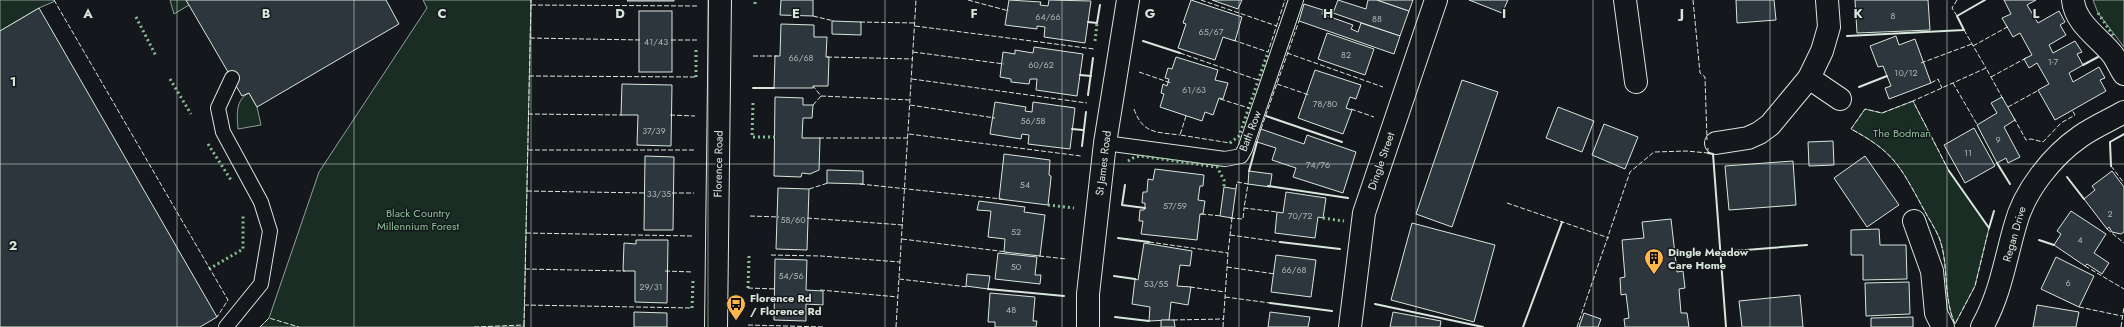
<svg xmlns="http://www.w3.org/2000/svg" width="2124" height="327" font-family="Jost,sans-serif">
<rect width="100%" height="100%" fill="#14181c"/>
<g fill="#1a2d24" stroke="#939e99">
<polygon points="0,0 54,0 55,1 39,8 0,31"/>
<polygon points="170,0 186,0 189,5 174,14"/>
<polygon points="423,0 531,0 524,327 260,327 269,318 319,172 427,8"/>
<polygon points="2093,0 2124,0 2124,47 2098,13"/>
<path d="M249,93L257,107L261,125L238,129C237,115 235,100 249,93Z"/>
<path d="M1913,101L1949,171L1989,228L1975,286L1955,324C1943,298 1949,267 1940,240C1936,229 1928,218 1923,208C1900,166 1894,152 1851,129L1865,109L1882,113Z"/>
</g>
<g fill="#2c363c" stroke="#d8e6dc">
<polygon points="186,0 386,0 399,24 257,107 249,93 242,96"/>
<polygon points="628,0 674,0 674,1 627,1"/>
<polygon points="781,0 813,0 813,16 780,15"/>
<polygon points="1009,0 1041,2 1040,5 1048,6 1049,0 1091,1 1085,43 1044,37 1045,27 1037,26 1037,29 1005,25"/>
<polygon points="1191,0 1242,17 1235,41 1223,37 1215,60 1178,48 1186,24 1183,23"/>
<polygon points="1212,0 1242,0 1238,9"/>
<polygon points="1338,0 1366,9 1368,0 1377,0 1409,11 1400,36 1333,13"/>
<polygon points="1377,0 1413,0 1409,11"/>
<polygon points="1469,0 1508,0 1502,13"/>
<polygon points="1736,0 1774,0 1776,20 1737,23"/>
<polygon points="1855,0 1928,0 1930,30 1857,33"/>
<polygon points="2004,0 2036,0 2027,5 2038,23 2059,11 2065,22 2060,25 2066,35 2049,45 2053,53 2075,41 2082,52 2077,54 2083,65 2069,73 2073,82 2099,67 2105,78 2100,80 2106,91 2055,120 2038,90 2049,84 2037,63 2029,68 2024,59 2032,55 2020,33 2013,37 2002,18 2011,14"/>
<polygon points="1304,4 1323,10 1322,14 1353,25 1351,29 1358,32 1361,23 1400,36 1394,54 1299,21"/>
<polygon points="39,8 217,317 200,327 0,327 0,31"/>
<rect x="639" y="11" width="33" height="61"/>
<polygon points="832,21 861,22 861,35 832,34"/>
<polygon points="781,24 814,25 814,37 827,37 826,57 829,57 828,86 813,86 813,88 774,88 775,56 780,56"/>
<polygon points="1327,33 1374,49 1365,75 1318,59"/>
<polygon points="1896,36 1899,45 1915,39 1931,83 1889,99 1885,88 1891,86 1883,66 1878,67 1870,46"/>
<polygon points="1034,47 1083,54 1077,96 1036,90 1037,79 1030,79 1029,84 1011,82 1011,79 1000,77 1003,52 1015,54 1015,50 1033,53"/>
<polygon points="1176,57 1218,70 1215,80 1228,83 1223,99 1219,98 1213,115 1205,112 1202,121 1160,107 1164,94 1161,93 1163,84 1167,86 1169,79 1165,78 1168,68 1172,69"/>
<polygon points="1315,70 1361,85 1356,99 1350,97 1346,108 1352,110 1343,134 1298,118"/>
<polygon points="1462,80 1498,92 1452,227 1416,214"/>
<polygon points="622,84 672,85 671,146 637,145 638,115 621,115"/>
<polygon points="775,97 803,98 803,105 813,105 812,118 803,118 802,138 820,138 819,170 810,174 802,173 801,177 774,176"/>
<polygon points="2002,97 2015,120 2004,127 2020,157 2008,163 2006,158 1997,163 1977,125 1997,113 1991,103"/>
<polygon points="995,102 1026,107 1025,111 1032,112 1033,102 1075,108 1070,149 1028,144 1029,135 1022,134 1021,139 990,134"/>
<polygon points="1558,107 1594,121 1582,152 1546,138"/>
<polygon points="1604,124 1638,137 1625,169 1592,155"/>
<polygon points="1974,128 1995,166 1965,183 1944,145"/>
<polygon points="1261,129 1304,144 1307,135 1356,152 1343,193 1293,177 1296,168 1272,160 1276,148 1257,142"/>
<polygon points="1833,141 1834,165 1809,166 1808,142"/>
<polygon points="1004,154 1050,160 1049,175 1051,176 1051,178 1048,205 999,199"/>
<polygon points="645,156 674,157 673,230 644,230"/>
<polygon points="1865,156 1899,205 1867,227 1834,178"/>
<polygon points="1793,161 1796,205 1729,210 1725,166"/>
<polygon points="1155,169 1204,175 1203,186 1200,186 1198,200 1205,201 1203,214 1200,214 1197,240 1141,234 1143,221 1139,221 1140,210 1144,210 1145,208 1145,203 1142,203 1143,192 1147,192 1148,179 1153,180"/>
<polygon points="827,170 863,171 863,184 827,183"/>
<polygon points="1249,171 1272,174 1270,187 1248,184"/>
<polygon points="2112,171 2124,187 2124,232 2121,234 2112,232 2109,227 2107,229 2084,199 2095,190 2092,186"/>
<polygon points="1224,187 1236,189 1232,218 1220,216"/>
<polygon points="778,188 809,189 807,250 776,249"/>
<polygon points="1286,192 1326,198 1323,218 1318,217 1315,238 1275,233 1277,212 1283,213"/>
<polygon points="979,201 1025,207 1024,212 1045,215 1040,256 1004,252 1005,239 988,237 991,211 977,210"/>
<polygon points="2071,211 2106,234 2094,253 2109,263 2102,274 2087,264 2085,266 2054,245 2061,234 2057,231"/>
<polygon points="1671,219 1677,272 1683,271 1685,288 1679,289 1681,313 1687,313 1689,327 1625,327 1624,319 1629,318 1626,294 1621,295 1620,278 1625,277 1622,240 1644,238 1642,222"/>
<polygon points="1412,223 1495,245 1474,322 1391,300"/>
<polygon points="1879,229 1880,245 1906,245 1907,279 1863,280 1863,255 1851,255 1851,230"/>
<polygon points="636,240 668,240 667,303 635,302 635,271 623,271 624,243 636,244"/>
<polygon points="1144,243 1192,251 1190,266 1180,265 1177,286 1191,287 1188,305 1171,302 1169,320 1149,321 1150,307 1132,304 1135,279 1138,280"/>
<polygon points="998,253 1037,257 1035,275 1041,275 1040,284 995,279"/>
<polygon points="1276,255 1316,260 1311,297 1271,292"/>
<polygon points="2056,257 2094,276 2079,307 2041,289"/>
<polygon points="775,259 807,260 806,290 823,291 823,305 806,304 806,321 774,320"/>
<polygon points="967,274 990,276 988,289 966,286"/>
<polygon points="1909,282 1910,314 1866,316 1865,283"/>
<polygon points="990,293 1035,297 1033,321 1037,321 1036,327 995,327 995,322 988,322"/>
<polygon points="1800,295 1803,327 1742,327 1739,301"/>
<polygon points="2037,305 2079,312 2076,327 2033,327"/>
<polygon points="634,312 667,313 667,327 634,327"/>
<polygon points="1270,312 1310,317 1308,327 1268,327"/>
<polygon points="1393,312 1441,321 1440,327 1390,327"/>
<polygon points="1584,313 1601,319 1598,327 1579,327"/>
<polygon points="1913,317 1913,327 1871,327 1871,318"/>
<polygon points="1161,320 1174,320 1175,327 1161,327"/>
</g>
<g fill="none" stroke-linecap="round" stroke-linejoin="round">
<g stroke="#d8e6dc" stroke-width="16">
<g id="lane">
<polyline points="1105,143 1225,159 1241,156 1245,149 1296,0"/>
<polyline points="226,327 261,284 270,231 261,202 223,132 218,108 232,78"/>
</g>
</g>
<g stroke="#d8e6dc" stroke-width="24">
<g id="street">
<polyline points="1625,0 1636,82"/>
<path d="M2073,0C2075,24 2100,38 2113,55C2117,61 2120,68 2124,74"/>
<polyline points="1809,78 1840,99"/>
<polyline points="1716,143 1748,138 1759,133 1770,125 1809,78 1822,51 1829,27 1827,0"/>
<polyline points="1914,221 1932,271 1936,313 1943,327"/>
<polyline points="716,327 720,0"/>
<polyline points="1088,327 1088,294 1105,143 1128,0"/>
<polyline points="1350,327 1364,213 1436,0"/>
<path d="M1982,327C2000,295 2005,261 2015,226C2024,191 2052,156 2081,136C2094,127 2110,120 2124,112"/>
</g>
</g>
<use href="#lane" stroke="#14181c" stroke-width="14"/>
<use href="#street" stroke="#14181c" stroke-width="22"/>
<g stroke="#8ac095" stroke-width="3" stroke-dasharray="2 3" stroke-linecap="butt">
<polyline points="755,4 755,0"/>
<polyline points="2098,13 2114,37"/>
<polyline points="136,17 156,56"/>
<polyline points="1095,41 1097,23"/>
<polyline points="696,77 696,48"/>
<polyline points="170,79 191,114"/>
<polyline points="753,103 752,137 775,137"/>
<polyline points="1230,143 1239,136 1268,52"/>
<polyline points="208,144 231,180"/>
<polyline points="1128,161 1133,158 1140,156 1217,167 1224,180 1224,187"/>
<polyline points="1048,205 1074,208"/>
<polyline points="1323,218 1344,221"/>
<polyline points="209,269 243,249 243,214"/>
<polyline points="748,288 749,256"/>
<polyline points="692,308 693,280"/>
</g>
<g stroke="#d8e6dc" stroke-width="1" stroke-dasharray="5 2" stroke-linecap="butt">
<polyline points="54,0 228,300 217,317"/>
<polyline points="968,0 1009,11"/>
<polyline points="1201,0 1277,26"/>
<polyline points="1693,0 1700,73 1705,77 1707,140"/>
<polyline points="531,5 697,6"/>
<polyline points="1322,10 1335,14"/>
<polyline points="813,16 834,21"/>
<polyline points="1957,16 1952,8 1957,0"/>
<polyline points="860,22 915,23"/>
<polyline points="915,26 1094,49"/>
<polyline points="1964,30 1986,68"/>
<polyline points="530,38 641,40"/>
<polyline points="671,40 697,40"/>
<polyline points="1233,40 1268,52 1285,0"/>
<polyline points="1973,46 2009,26"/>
<polyline points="913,52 1004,64"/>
<polyline points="1180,53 1258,80"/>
<polyline points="1287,53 1383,87"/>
<polyline points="753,56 777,56"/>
<polyline points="827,57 913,59"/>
<polyline points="1921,63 1972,44"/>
<polyline points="1139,72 1171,83"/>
<polyline points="529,76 696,77"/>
<polyline points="1991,77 2026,58"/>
<polyline points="912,79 1087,103"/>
<polyline points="1931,83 1938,79 1942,88"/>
<polyline points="1953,83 1978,126"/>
<polyline points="1277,84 1309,95"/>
<polyline points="821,96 910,100"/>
<polyline points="1220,99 1249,108"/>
<path d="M1913,101L1882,113L1865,109L1851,129C1894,152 1900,166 1923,208C1928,218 1936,229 1940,240C1949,267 1943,298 1955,324L1975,286L1989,228"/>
<polyline points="813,105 821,96 813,86"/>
<polyline points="910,105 995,118"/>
<polyline points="2008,107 2039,90"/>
<path d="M1134,109C1143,134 1156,132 1180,135"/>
<polyline points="1351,109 1374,117"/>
<polyline points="528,114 622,115"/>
<polyline points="670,115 695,116"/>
<polyline points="1186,116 1180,135 1230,143"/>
<polyline points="2014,118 2026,140 2031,139 2043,142 2061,123 2075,115 2072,110"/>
<polyline points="1261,129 1299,21"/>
<polyline points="909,134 1081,156"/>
<polyline points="819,138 908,138"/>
<polyline points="528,150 695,150"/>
<polyline points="2111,166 2124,183"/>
<polyline points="1949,171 1913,101 1986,68 2003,99"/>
<polyline points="860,184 1002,199"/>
<polyline points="809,189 828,183"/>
<polyline points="1236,189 1237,182 1248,184 1244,208 1278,212"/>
<polyline points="527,191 646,193"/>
<polyline points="672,193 694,193"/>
<polyline points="1507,203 1609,238"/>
<polyline points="1201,214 1222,216"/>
<polyline points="750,216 779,217"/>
<polyline points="807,218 903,225"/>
<polyline points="1230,218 1243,219 1244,208"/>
<polyline points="2107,229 2124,243"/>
<polyline points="526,233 693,236"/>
<polyline points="1230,235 1280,242"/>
<polyline points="902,239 1007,252"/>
<polyline points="1149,242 1228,253"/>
<polyline points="771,255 821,256 900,262"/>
<polyline points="1039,256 1067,259"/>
<polyline points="2085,266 2124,289"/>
<polyline points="1227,267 1275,274"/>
<polyline points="525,269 625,271"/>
<polyline points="665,271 693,272"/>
<polyline points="899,279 968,287"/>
<polyline points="1190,287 1225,292"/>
<polyline points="748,288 776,289"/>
<polyline points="820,290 898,297"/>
<polyline points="1225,297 1270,303"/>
<polyline points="524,305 692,308"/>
<polyline points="2079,307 2122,316"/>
<polyline points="1173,320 1223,319"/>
<polyline points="524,325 531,0"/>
<polyline points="748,325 825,327"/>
<polyline points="260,327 269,318 299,327"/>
<polyline points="474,327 524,325 524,327"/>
<polyline points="896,327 916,0"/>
<polyline points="1223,327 1228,253 1232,218"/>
<polyline points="1577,327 1630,172 1654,152 1686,151 1708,153 1708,148"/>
<polyline points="2121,327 2124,307"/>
</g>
<g stroke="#d8e6dc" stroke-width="2">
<polyline points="1088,22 1097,23 1100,5"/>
<polyline points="1847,36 1964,30 1957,16 1985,0"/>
<polyline points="1143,41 1180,53"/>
<polyline points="2083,65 2098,57"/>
<polyline points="1080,75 1091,76"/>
<polyline points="1859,87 1887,76"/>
<polyline points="753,88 774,88"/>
<polyline points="1088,95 1093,58"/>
<polyline points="1266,116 1342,142"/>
<polyline points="1072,129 1083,130"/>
<polyline points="1082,146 1086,112"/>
<polyline points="1708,153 1713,154 1726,327"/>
<polyline points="1997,163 2010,184"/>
<polyline points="2111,166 2110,142 2124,134"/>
<polyline points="1249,171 1257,142"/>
<polyline points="1949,171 1989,228 1994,211"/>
<polyline points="2067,177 2084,199"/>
<polyline points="1125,185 1122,205 1145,208"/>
<polyline points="1268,186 1348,198"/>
<polyline points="1118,238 1149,242"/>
<polyline points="2039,240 2054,245"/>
<polyline points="1280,242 1340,249"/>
<polyline points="1721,252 1807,245"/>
<polyline points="1114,276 1135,279"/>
<polyline points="988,289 1064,296"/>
<polyline points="1270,303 1332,311"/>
<polyline points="1375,304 1483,327"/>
<polyline points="1115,317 1149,321"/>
<polyline points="1523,327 1562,222"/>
</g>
</g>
<path fill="none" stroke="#d8e6dc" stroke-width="1" stroke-opacity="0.55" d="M177,0V327M354,0V327M531,0V327M708,0V327M885,0V327M1062,0V327M1239,0V327M1416,0V327M1593,0V327M1770,0V327M1947,0V327M0,164H2124"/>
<defs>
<g id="building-pin" transform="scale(1)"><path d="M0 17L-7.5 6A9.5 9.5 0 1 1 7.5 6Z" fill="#ffb74d" stroke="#14181c"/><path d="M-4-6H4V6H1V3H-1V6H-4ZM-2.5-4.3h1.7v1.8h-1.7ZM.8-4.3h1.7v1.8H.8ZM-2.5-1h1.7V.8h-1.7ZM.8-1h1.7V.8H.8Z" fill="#111"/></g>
<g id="bus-pin" transform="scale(1)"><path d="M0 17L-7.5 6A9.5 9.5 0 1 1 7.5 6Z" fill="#ffb74d" stroke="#14181c"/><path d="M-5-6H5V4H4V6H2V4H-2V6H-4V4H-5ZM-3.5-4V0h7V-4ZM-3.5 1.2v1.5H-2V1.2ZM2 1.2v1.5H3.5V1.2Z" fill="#111"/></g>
</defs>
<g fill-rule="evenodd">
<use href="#building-pin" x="1654" y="258"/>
<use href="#bus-pin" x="736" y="304"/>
</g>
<g text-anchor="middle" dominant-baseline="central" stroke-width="3" stroke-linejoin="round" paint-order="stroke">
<g font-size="9" fill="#adbab4">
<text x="1893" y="15">8</text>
<text x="1048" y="16">64/66</text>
<text x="1377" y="18">88</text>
<text x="1211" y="31">65/67</text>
<text x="656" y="41">41/43</text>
<text x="1346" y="54">82</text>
<text x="801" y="57">66/68</text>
<text x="2053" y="61">1-7</text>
<text x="1041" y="64">60/62</text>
<text x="1906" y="72">10/12</text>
<text x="1194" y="89">61/63</text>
<text x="1325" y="103">78/80</text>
<text x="1033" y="120">56/58</text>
<text x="654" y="130">37/39</text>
<text x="1998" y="139">9</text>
<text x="1968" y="152">11</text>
<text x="1318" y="164">74/76</text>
<text x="1025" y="184">54</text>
<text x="659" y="193">33/35</text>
<text x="1175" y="205">57/59</text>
<text x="2110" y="213">2</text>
<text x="1300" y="215">70/72</text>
<text x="793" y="219">58/60</text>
<text x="1016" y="231">52</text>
<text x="2080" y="239">4</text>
<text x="1016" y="266">50</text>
<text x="1294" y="269">66/68</text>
<text x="791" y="275">54/56</text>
<text x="2068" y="282">6</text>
<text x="1156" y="283">53/55</text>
<text x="651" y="286">29/31</text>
<text x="1011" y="309">48</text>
</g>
<g font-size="11" fill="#d8e6dc" stroke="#14181c">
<text transform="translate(1250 131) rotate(-69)">Bath Row</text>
<text transform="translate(1381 161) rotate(-71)">Dingle Street</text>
<text transform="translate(1103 163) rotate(-83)">St James Road</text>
<text transform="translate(718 164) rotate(-89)">Florence Road</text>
<text transform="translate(2014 234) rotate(-74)">Regan Drive</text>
</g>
<g font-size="11" fill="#8ac095" stroke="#14181c">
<text x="1902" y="133">The Bodman</text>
<text x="418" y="213">Black Country<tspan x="418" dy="13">Millennium Forest</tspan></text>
</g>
<g font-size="11" font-weight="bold" fill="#d8e6dc" stroke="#14181c" text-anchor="start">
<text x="1668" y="252">Dingle Meadow<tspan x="1668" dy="13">Care Home</tspan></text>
<text x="750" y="298">Florence Rd<tspan x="750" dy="13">/ Florence Rd</tspan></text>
</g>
</g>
<g font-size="13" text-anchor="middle" font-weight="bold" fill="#d8e6dc" stroke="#14181c" stroke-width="3" stroke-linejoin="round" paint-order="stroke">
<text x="88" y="18">A</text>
<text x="266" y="18">B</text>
<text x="442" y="18">C</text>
<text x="620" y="18">D</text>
<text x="796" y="18">E</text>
<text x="974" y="18">F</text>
<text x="1150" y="18">G</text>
<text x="1328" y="18">H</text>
<text x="1504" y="18">I</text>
<text x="1682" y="18">J</text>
<text x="1858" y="18">K</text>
<text x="2036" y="18">L</text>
<text x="13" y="86">1</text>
<text x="13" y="250">2</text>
</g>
</svg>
